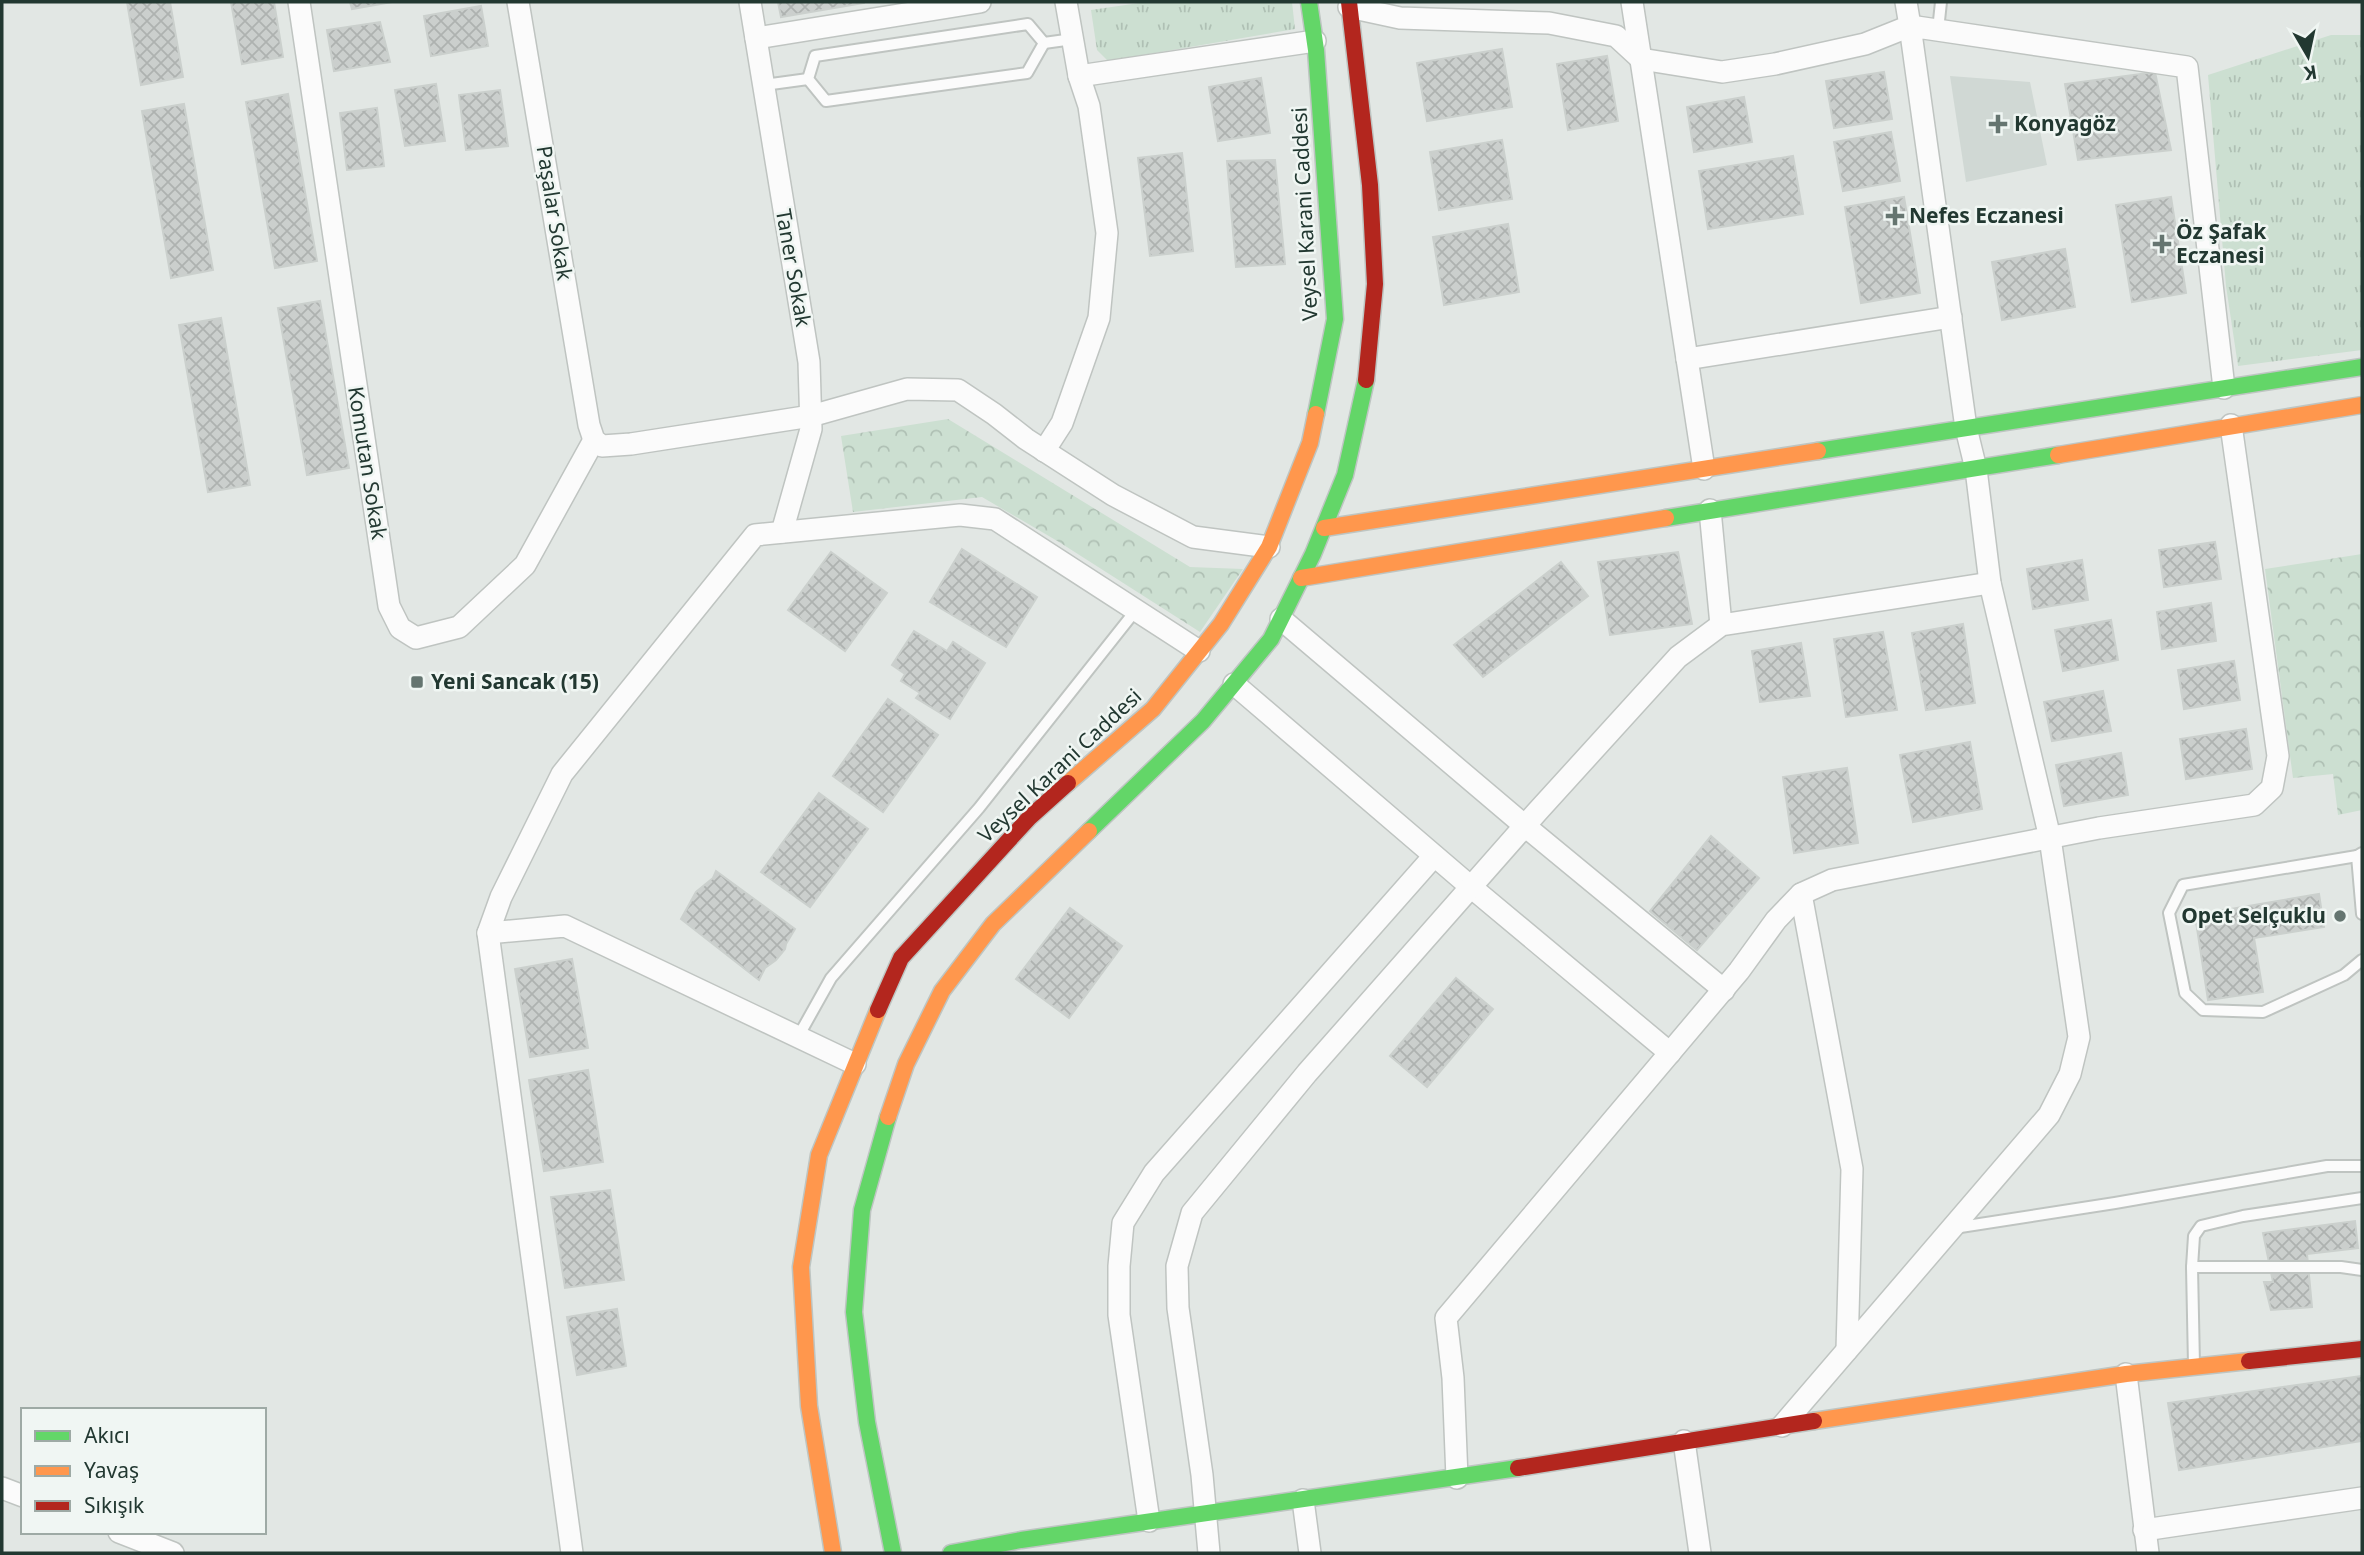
<svg xmlns="http://www.w3.org/2000/svg" width="2364" height="1555" font-family="'Noto Sans',sans-serif">
	<defs>
		<pattern id="grass-tufts" width="24" height="20" patternUnits="userSpaceOnUse" patternTransform="scale(1.75)"><rect width="24" height="20" fill="#ccdfd1"/><path d="M3 7l-1-3M5 7V3M7 7l1-3M15 17l-1-3M17 17v-4M19 17l1-3" fill="none" stroke="#afc0b4"/></pattern>
		<pattern id="forest-crowns" width="20" height="18" patternUnits="userSpaceOnUse" patternTransform="scale(1.75)"><rect width="20" height="18" fill="#ccdfd1"/><path d="M2 6a3 3 0 1 1 6 0M12 15a3 3 0 1 1 6 0" fill="none" stroke="#afc0b4"/></pattern>
		<pattern id="building-cross-hatch" width="8" height="8" patternUnits="userSpaceOnUse" patternTransform="scale(1.75)"><rect width="8" height="8" fill="#cbcfcd"/><path d="M0 0l8 8M0 8l8-8" fill="none" stroke="#aeb2b0"/></pattern>
	</defs>
	<rect width="100%" height="100%" fill="#e2e7e4"/>
	<polygon fill="#d0d8d4" points="1950,76 2030,82 2047,165 1966,182"/>
	<g fill="url(#grass-tufts)">
		<polygon points="1146,2 1292,2 1295,29 1108,61 1097,50 1091,10"/>
		<polygon points="2331,35 2362,35 2362,350 2238,366 2226,286 2208,75"/>
	</g>
	<g fill="url(#forest-crowns)">
		<polygon points="948,419 1190,567 1243,569 1200,632 1059,542 982,497 853,512 841,436"/>
		<polygon points="2362,554 2362,810 2338,815 2333,774 2293,778 2265,569"/>
	</g>
	<g fill="url(#building-cross-hatch)" stroke="#cbd0cd" stroke-width="2">
		<polygon points="127,2 170,2 183,77 141,85"/>
		<polygon points="231,2 274,2 283,57 242,64"/>
		<polygon points="350,2 392,2 352,9"/>
		<polygon points="778,2 864,2 864,3 781,17"/>
		<polygon points="481,6 488,46 431,56 424,16"/>
		<polygon points="380,22 390,62 334,71 327,30"/>
		<polygon points="1502,49 1512,107 1427,121 1417,63"/>
		<polygon points="1607,56 1618,121 1568,130 1557,64"/>
		<polygon points="1884,72 1892,119 1834,128 1826,81"/>
		<polygon points="2155,72 2171,150 2078,160 2065,84"/>
		<polygon points="1261,78 1270,133 1218,141 1209,87"/>
		<polygon points="436,84 445,141 405,146 395,90"/>
		<polygon points="500,90 508,146 466,150 459,95"/>
		<polygon points="288,94 317,261 275,268 246,102"/>
		<polygon points="1744,97 1752,142 1694,152 1687,107"/>
		<polygon points="184,104 213,270 171,278 142,111"/>
		<polygon points="377,108 384,166 347,170 340,113"/>
		<polygon points="1891,132 1900,181 1843,191 1834,142"/>
		<polygon points="1502,140 1512,199 1439,210 1430,152"/>
		<polygon points="1182,153 1193,251 1150,256 1138,158"/>
		<polygon points="1793,156 1803,214 1708,229 1699,171"/>
		<polygon points="1275,160 1285,264 1236,267 1227,161"/>
		<polygon points="1904,197 1920,293 1861,303 1845,207"/>
		<polygon points="2171,197 2186,293 2132,302 2116,205"/>
		<polygon points="1508,224 1519,292 1444,305 1433,237"/>
		<polygon points="2065,249 2075,307 2002,320 1992,262"/>
		<polygon points="320,301 349,468 307,475 278,308"/>
		<polygon points="221,318 250,485 208,492 179,325"/>
		<polygon points="2215,542 2221,579 2164,587 2159,550"/>
		<polygon points="962,549 1037,597 1006,647 930,602"/>
		<polygon points="831,552 887,593 845,651 788,610"/>
		<polygon points="1678,552 1692,624 1610,635 1598,562"/>
		<polygon points="2082,560 2088,600 2033,609 2027,569"/>
		<polygon points="1561,562 1588,596 1483,677 1454,645"/>
		<polygon points="2211,603 2216,641 2162,649 2157,612"/>
		<polygon points="2111,620 2118,660 2063,671 2055,630"/>
		<polygon points="1963,624 1975,703 1926,710 1912,633"/>
		<polygon points="914,631 947,651 953,642 985,663 950,719 916,698 920,693 901,681 905,674 892,665"/>
		<polygon points="1883,632 1897,710 1846,717 1834,639"/>
		<polygon points="1801,643 1810,696 1760,702 1752,651"/>
		<polygon points="2234,661 2240,700 2184,709 2178,670"/>
		<polygon points="2103,691 2111,731 2052,741 2044,702"/>
		<polygon points="888,699 938,735 883,812 833,776"/>
		<polygon points="2246,729 2252,769 2186,779 2180,739"/>
		<polygon points="1970,742 1982,809 1913,822 1900,755"/>
		<polygon points="2121,753 2128,795 2064,806 2056,765"/>
		<polygon points="1847,768 1858,843 1794,853 1783,777"/>
		<polygon points="819,793 868,829 810,907 761,872"/>
		<polygon points="1711,836 1759,878 1697,950 1650,911"/>
		<polygon points="716,871 795,929 786,944 785,949 776,960 765,968 759,980 681,919 696,892 713,878"/>
		<polygon points="2319,894 2324,927 2254,938 2263,992 2208,1000 2195,915"/>
		<polygon points="1070,908 1122,946 1069,1018 1016,979"/>
		<polygon points="572,959 588,1048 530,1057 515,969"/>
		<polygon points="1456,978 1493,1009 1427,1087 1390,1056"/>
		<polygon points="588,1070 603,1162 544,1171 529,1080"/>
		<polygon points="610,1190 624,1280 565,1288 551,1197"/>
		<polygon points="2355,1221 2358,1248 2307,1254 2312,1307 2271,1310 2264,1282 2273,1282 2263,1233"/>
		<polygon points="617,1309 626,1366 577,1375 567,1317"/>
		<polygon points="2362,1376 2362,1441 2179,1470 2168,1403"/>
	</g>
	<g fill="none" stroke-linecap="round" stroke-linejoin="round">
		<g stroke="#bfc4c1" stroke-width="14">
			<g id="lane">
				<polygon points="1028,24 1044,43 1027,73 826,101 808,79 815,56"/>
				<polyline points="1938,30 1941,2"/>
				<polyline points="1044,43 1073,39"/>
				<polyline points="764,85 808,79"/>
				<polyline points="2362,853 2357,856 2362,914"/>
				<polyline points="2357,856 2183,885 2169,913 2185,993 2203,1010 2263,1012 2344,975 2362,960"/>
				<polyline points="798,1037 831,978 979,808 1136,610"/>
				<polyline points="1954,1228 2115,1203 2327,1166 2362,1166"/>
				<polyline points="2192,1267 2341,1267 2362,1270"/>
				<polyline points="2194,1365 2192,1267 2194,1236 2201,1226 2243,1216 2362,1198"/>
			</g>
		</g>
		<g stroke="#bfc4c1" stroke-width="24">
			<g id="street">
				<polyline points="299,2 389,606 400,628 416,638 459,627 525,565 594,440"/>
				<polyline points="518,2 589,425 594,440 602,446 631,444 811,416 907,389 958,390 994,414 1026,439 1113,495 1193,537 1269,547"/>
				<polyline points="750,2 809,362 811,429 782,532"/>
				<polyline points="1632,2 1704,469"/>
				<polyline points="1349,7 1400,18 1549,23 1616,36 1641,59 1722,72 1775,64 1865,44 1910,26 1906,2"/>
				<polyline points="756,38 980,2"/>
				<polyline points="1079,76 1315,41"/>
				<polyline points="1687,359 1951,317"/>
				<polyline points="1044,451 1062,423 1099,318 1107,233 1089,106 1079,76 1066,2"/>
				<polyline points="1710,510 1721,625"/>
				<polyline points="1281,619 1525,826 1724,990"/>
				<polyline points="1234,684 1471,887 1670,1053"/>
				<polyline points="1801,894 1852,1169 1847,1350"/>
				<polyline points="488,933 501,897 562,774 755,535 960,515 995,519 1199,651"/>
				<polyline points="2126,1374 2148,1553"/>
				<polyline points="1782,1426 2049,1115 2070,1074 2079,1037 2050,838 1990,583 1976,469 1966,428 1910,26 2187,67 2224,388"/>
				<polyline points="1684,1441 1700,1553"/>
				<polyline points="1457,1478 1453,1378 1446,1318 1739,971 1776,920 1801,894 1832,880 2099,828 2254,805 2272,788 2278,756 2231,425"/>
				<polyline points="2,1488 23,1496"/>
				<polyline points="1303,1500 1310,1553"/>
				<polyline points="1149,1521 1119,1315 1119,1266 1123,1223 1154,1173 1434,856"/>
				<polyline points="2144,1530 2362,1498"/>
				<polyline points="119,1532 173,1553"/>
				<polyline points="572,1553 488,933 565,926 855,1064"/>
				<polyline points="1209,1553 1202,1475 1178,1308 1177,1266 1192,1213 1307,1073 1537,812 1678,657 1721,625 1990,583"/>
			</g>
		</g>
		<g stroke="#bec5c2" stroke-width="19">
			<g id="fast">
				<polyline points="1309,2 1316,50 1335,319 1316,414"/>
				<polyline points="1818,451 2362,367"/>
				<polyline points="1666,518 2058,455"/>
				<polyline points="1089,831 1203,721 1271,639 1313,554 1345,475 1366,380"/>
				<polyline points="888,1117 862,1210 854,1312 867,1422 893,1553"/>
				<polyline points="951,1553 1021,1540 1518,1468"/>
			</g>
		</g>
		<g stroke="#bec5c2" stroke-width="19">
			<g id="slow">
				<polyline points="2058,455 2362,405"/>
				<polyline points="1324,528 1818,451"/>
				<polyline points="1301,578 1666,518"/>
				<polyline points="1068,783 1153,709 1221,624 1269,547 1310,443 1316,414"/>
				<polyline points="888,1117 906,1064 942,991 993,924 1089,831"/>
				<polyline points="1814,1421 2126,1374 2249,1361"/>
				<polyline points="833,1553 809,1406 801,1267 819,1155 878,1010"/>
			</g>
		</g>
		<g stroke="#bec5c2" stroke-width="19">
			<g id="jam">
				<polyline points="1349,2 1370,185 1375,284 1366,380"/>
				<polyline points="878,1010 901,958 1029,818 1068,783"/>
				<polyline points="2249,1361 2362,1349"/>
				<polyline points="1518,1468 1814,1421"/>
			</g>
		</g>
		<use href="#lane" stroke="#fbfbfb" stroke-width="10"/>
		<use href="#street" stroke="#fbfbfb" stroke-width="21"/>
		<use href="#fast" stroke="#63d668" stroke-width="16"/>
		<use href="#slow" stroke="#ff974d" stroke-width="16"/>
		<use href="#jam" stroke="#b3261e" stroke-width="16"/>
	</g>
	<g fill="#657570" stroke="#f0f6f3" stroke-width="2.5">
		<path d="M1994.5 113.5h7v7h7v7h-7v7h-7v-7h-7v-7h7z"/>
		<path d="M1891.5 205.5h7v7h7v7h-7v7h-7v-7h-7v-7h7z"/>
		<path d="M2158.5 233.5h7v7h7v7h-7v7h-7v-7h-7v-7h7z"/>
		<rect x="410" y="675" width="14" height="14" rx="3.5"/>
		<circle cx="2340" cy="916" r="7"/>
	</g>
	<g text-anchor="middle" stroke-width="5" stroke-linejoin="round" paint-order="stroke">
		<g font-size="21" font-weight="bold" fill="#223831" stroke="#f0f6f3" text-anchor="start">
			<text x="2014" y="131">Konyagöz</text>
			<text x="1909" y="223">Nefes Eczanesi</text>
			<text x="2176" y="239">Öz Şafak<tspan x="2176" dy="24">Eczanesi</tspan></text>
			<text x="431" y="689">Yeni Sancak (15)</text>
			<text x="2326" y="923" text-anchor="end">Opet Selçuklu</text>
		</g>
		<g font-size="21" fill="#223831" stroke="#f0f6f3">
			<text transform="translate(554 213) rotate(81)" y="7">Paşalar Sokak</text>
			<text transform="translate(1305 214) rotate(-93)" y="7">Veysel Karani Caddesi</text>
			<text transform="translate(793 268) rotate(80)" y="7">Taner Sokak</text>
			<text transform="translate(367 463) rotate(81)" y="7">Komutan Sokak</text>
			<text transform="translate(1060 766) rotate(-43)" y="7">Veysel Karani Caddesi</text>
		</g>
	</g>
	<rect width="2364" height="1555" fill="none" stroke="#223831" stroke-width="7"/>
	<rect x="21" y="1408" width="245" height="126" fill="#f0f6f3" stroke="#9eaaa5" stroke-width="2"/>
	<rect x="35" y="1431" width="35" height="10" fill="#63d668" stroke="#9eaaa5" stroke-width="2"/>
	<text x="84" y="1443" font-size="21" fill="#223831">Akıcı</text>
	<rect x="35" y="1466" width="35" height="10" fill="#ff974d" stroke="#9eaaa5" stroke-width="2"/>
	<text x="84" y="1478" font-size="21" fill="#223831">Yavaş</text>
	<rect x="35" y="1501" width="35" height="10" fill="#b3261e" stroke="#9eaaa5" stroke-width="2"/>
	<text x="84" y="1513" font-size="21" fill="#223831">Sıkışık</text>
	<g transform="translate(2308 56) rotate(171)" stroke="#f0f6f3" stroke-width="5" paint-order="stroke">
	<path d="M0-5L12 26L0 18L-12 26Z" fill="#223831"/>
	<text y="-10" font-size="19" font-weight="bold" text-anchor="middle" fill="#223831">K</text>
	</g>
</svg>
